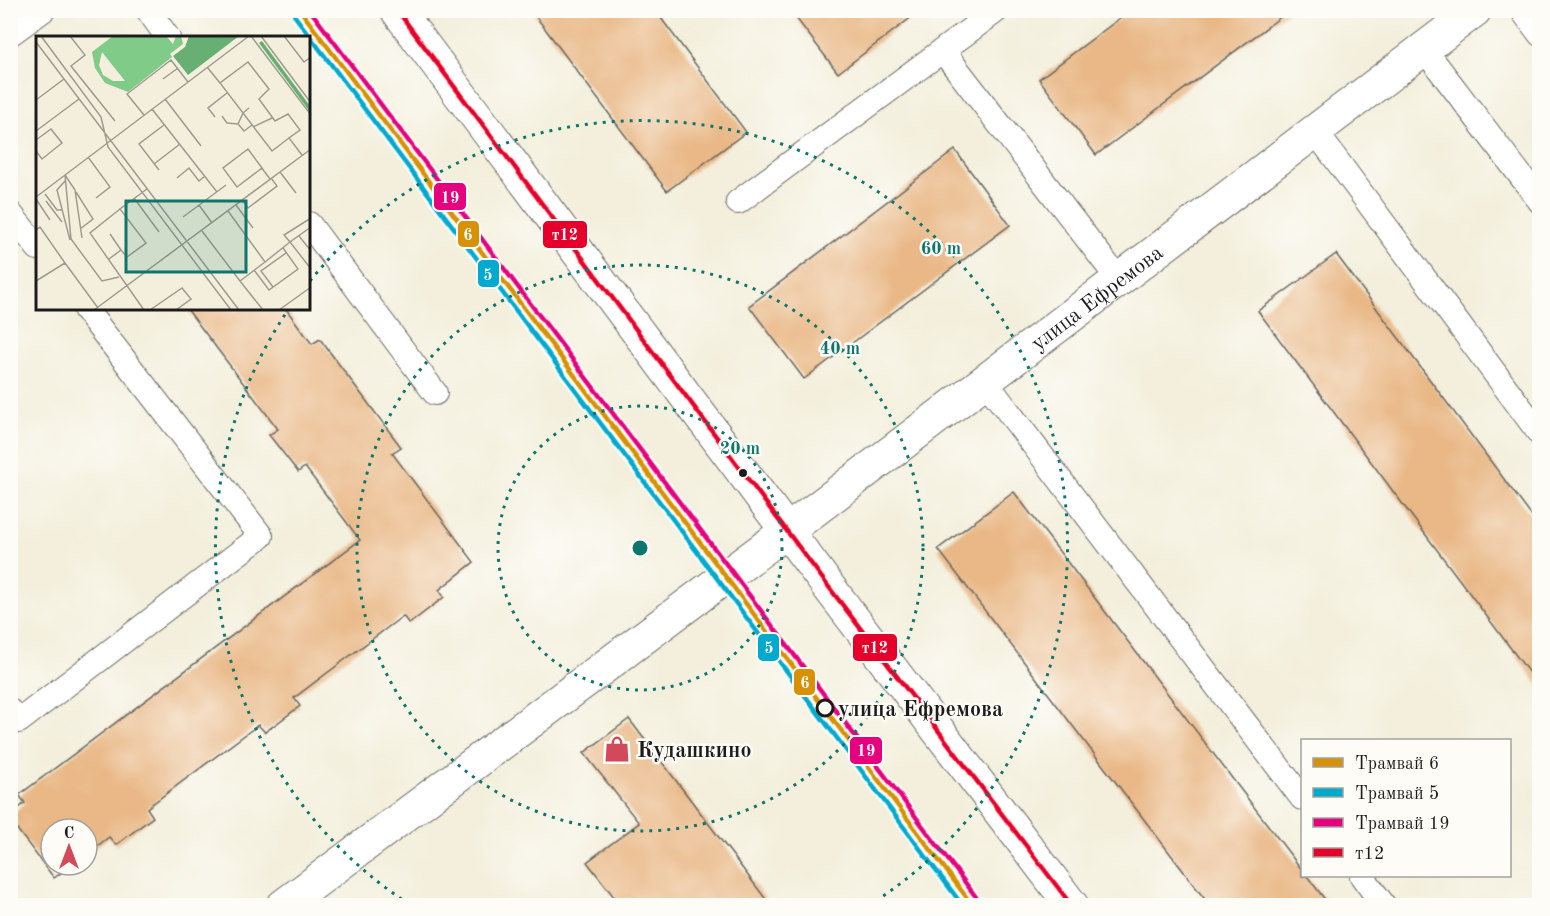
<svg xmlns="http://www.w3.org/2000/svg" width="1550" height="916" font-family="'Old Standard TT',serif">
	<rect width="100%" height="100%" fill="#fdfcf7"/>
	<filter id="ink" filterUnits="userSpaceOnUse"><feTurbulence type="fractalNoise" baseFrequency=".0167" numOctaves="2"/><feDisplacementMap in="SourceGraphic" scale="12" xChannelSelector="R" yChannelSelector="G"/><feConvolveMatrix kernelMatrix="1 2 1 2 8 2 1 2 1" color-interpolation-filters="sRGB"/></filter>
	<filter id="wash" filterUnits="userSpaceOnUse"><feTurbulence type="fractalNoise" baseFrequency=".008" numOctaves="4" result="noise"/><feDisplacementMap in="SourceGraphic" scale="24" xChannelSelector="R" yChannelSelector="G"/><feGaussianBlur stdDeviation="1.35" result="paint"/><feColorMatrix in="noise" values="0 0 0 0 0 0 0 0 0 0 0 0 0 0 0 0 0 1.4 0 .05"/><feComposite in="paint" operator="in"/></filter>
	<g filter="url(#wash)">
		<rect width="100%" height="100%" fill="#f3efdc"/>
		<g id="blocks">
			<g fill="#e9b886">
				<polygon points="531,10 655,10 746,132 667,191"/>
				<polygon points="790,10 921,10 838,73"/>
				<polygon points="1131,10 1290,10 1096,155 1039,79"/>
				<polygon points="955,150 1010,225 804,379 749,306"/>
				<polygon points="1336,254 1539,526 1539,686 1258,311"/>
				<polygon points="187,309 286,309 312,344 320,339 401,447 392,453 474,562 439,590 444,597 409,624 403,616 294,698 300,706 265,732 258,725 147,808 153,817 116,845 109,837 87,854 87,829 51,829 51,865 72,865 54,878 10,820 10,815 25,803 19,795 360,540 305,467 298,472 269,435 278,429"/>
				<polygon points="1014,492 1302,870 1302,876 1307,876 1330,906 1210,906 938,549"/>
				<polygon points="629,719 671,774 771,906 621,906 587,862 639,823 584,753"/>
			</g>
		</g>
	</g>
	<g filter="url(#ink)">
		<use href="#blocks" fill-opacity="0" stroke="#67665f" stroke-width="1.5"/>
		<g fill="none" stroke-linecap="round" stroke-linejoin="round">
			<g stroke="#67665f" stroke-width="26">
				<g id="service">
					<polyline points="148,10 168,38"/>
					<polyline points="1522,10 1540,34"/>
					<polyline points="10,34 43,10"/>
					<polyline points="1424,49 1540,201"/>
					<polyline points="943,51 1119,280"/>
					<polyline points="1315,131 1540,434"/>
					<polyline points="738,202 997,10"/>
					<polyline points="10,213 38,248"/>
					<polyline points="309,224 435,393"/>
					<polyline points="985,381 1302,798"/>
					<polyline points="10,711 19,721 261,536 85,309"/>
					<polyline points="1362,876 1384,906"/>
				</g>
			</g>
			<g stroke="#67665f" stroke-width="35">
				<g id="tertiary">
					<polyline points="397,10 825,582 1072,906"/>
					<path id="s1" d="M 283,906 L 787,531 L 1475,10"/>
				</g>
			</g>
			<use href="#service" stroke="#fff" stroke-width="24"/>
			<use href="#tertiary" stroke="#fff" stroke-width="33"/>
			<g stroke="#fdfcf7" stroke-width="9">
				<polyline id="bus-1" points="397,10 825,582 1072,906"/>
			</g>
			<use href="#bus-1" stroke="#e4002b" stroke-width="4.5"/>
			<g stroke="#fdfcf7" stroke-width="9">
				<polyline id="tram-1" points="300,10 973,906"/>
			</g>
			<g stroke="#fdfcf7" stroke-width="9">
				<polyline id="tram-2" points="294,15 963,906"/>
			</g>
			<g stroke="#fdfcf7" stroke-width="9">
				<polyline id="tram-3" points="310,10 979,901"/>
			</g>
			<use href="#tram-1" stroke="#d69104" stroke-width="4.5"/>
			<use href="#tram-2" stroke="#00a9ce" stroke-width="4.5"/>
			<use href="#tram-3" stroke="#e5007d" stroke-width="4.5"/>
		</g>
	</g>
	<g fill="none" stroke="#0f766e" stroke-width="3" stroke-dasharray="3 6">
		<circle cx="640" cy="548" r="142"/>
		<circle cx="640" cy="548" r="283"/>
		<path d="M409 904A425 425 0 0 1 288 310M310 281A425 425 0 1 1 871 904"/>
	</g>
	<defs>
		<g id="shop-bare" transform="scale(2.07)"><path d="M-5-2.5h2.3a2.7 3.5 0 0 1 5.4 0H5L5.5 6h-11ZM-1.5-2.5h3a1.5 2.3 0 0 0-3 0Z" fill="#d1495b" stroke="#fdfcf7" stroke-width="2.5" paint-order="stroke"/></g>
	</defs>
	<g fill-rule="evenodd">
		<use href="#shop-bare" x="617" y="749"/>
	</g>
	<circle fill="#1c1c1c" stroke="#fdfcf7" stroke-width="2" cx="743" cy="473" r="5"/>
	<circle fill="#fdfcf7" stroke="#1c1c1c" stroke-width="3" cx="825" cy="708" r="8"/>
	<g text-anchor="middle" stroke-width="5" stroke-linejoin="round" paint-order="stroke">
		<g font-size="22" fill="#1c1c1c" stroke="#fdfcf7">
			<text dy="8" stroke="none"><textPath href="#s1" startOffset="1016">улица Ефремова</textPath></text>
		</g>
		<g font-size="22" font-weight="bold" fill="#1c1c1c" stroke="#fdfcf7" text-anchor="start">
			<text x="838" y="716">улица Ефремова</text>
		</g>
		<g font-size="22" font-weight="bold" fill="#1c1c1c" stroke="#fdfcf7" text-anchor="start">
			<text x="637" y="757">Кудашкино</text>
		</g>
	</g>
	<g transform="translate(36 36)">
		<rect width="274" height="274" fill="#f3efdc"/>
		<path d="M 77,0 L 130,0 L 137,8 L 140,0 L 145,0 L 147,8 L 134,18 L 136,21 L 92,56 L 69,47 L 59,32 L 56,16 ZM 66,16 L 89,45 L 77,45 L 67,39 L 63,29 Z" fill="#80cb88" fill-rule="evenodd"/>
		<path d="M 153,0 L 203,0 L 152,39 L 137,20 L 149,11 ZM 226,5 L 274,70 L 274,76 L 223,7 Z" fill="#68af74"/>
		<path fill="none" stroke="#9d9b8f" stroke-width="1.5" d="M 5,0 L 65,81 L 72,111 L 195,274M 34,0 L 49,19 L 35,30 L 79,85M 215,0 L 275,79M 225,0 L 275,67M 248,0 L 268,26 L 275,21M 0,6 L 203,274M 171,31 L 184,47M 127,43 L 142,32M 129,63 L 165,110M 0,64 L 28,43M 213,72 L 207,77 L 184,47 L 212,26 L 233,53 L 223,63 L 239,85 L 252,78 L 264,94 L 253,102 L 266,119M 116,73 L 181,156M 207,77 L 236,115 L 253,102M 108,79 L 91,58 L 135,24 L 152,46M 186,80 L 191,87 L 202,88 L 207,77M 179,81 L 172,72 L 191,57M 202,88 L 208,95 L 216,89M 217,91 L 236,82M 0,95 L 43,63M 0,104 L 15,93 L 26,107 L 6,123 L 0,115M 52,121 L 74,151 L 60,162M 118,128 L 144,108M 226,132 L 201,151 L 187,132 L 212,113 L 226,132 L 228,135 L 234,143M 123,134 L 103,108 L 128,89M 244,136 L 260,157M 29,139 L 35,203 L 66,245 L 83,241M 29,139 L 39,154 L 46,202M 141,142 L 153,132 L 163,145 L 169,140M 29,145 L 21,154 L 34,204M 40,156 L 57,183 L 44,193M 9,158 L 21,174 L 26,174M 0,161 L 213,0M 98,162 L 123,196M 0,163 L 14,184M 206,164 L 212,172 L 241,150 L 235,142M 10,165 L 26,186M 163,169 L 176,187M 200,169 L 217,192M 84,173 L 54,197 L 108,274M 192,175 L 229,226 L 254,206 L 248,199 L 275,182M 147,181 L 190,149M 275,191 L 254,206 L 275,233M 0,194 L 4,191 L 29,227 L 0,245M 166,195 L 204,245 L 229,226M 74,198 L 85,214M 263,200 L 275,215M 73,223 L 85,214 L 91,221 L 110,207 L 84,173 L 111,153M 29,227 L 62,272M 218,234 L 233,254 L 262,233 L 247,212M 204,245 L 227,274M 237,251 L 225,235 L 250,217M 58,274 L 275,113M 114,274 L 146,252 L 155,263 L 140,274M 243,274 L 275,251"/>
		<path fill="#0f766e" fill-opacity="0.15" stroke="#0f766e" stroke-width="3" d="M 90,165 L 210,165 L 210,236 L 90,236 Z"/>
		<rect width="274" height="274" fill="none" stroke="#1c1c1c" stroke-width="3"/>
	</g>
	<circle cx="640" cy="548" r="9" fill="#0f766e" stroke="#fdfcf7" stroke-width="3"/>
	<g font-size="18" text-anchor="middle" font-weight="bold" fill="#0f766e" stroke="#fdfcf7" stroke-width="5" stroke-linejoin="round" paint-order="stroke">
		<text x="941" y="254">60 m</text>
		<text x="840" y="354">40 m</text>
		<text x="740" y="454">20 m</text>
	</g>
	<g stroke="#fdfcf7" stroke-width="2">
		<rect x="433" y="182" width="34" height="29" rx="6" fill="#e5007d"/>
		<rect x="457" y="220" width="23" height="28" rx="6" fill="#d69104"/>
		<rect x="542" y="220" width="46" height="29" rx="6" fill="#e4002b"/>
		<rect x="477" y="259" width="23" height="29" rx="6" fill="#00a9ce"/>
		<rect x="852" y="633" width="46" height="29" rx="6" fill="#e4002b"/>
		<rect x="757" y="633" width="23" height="29" rx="6" fill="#00a9ce"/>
		<rect x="793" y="668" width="23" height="28" rx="6" fill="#d69104"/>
		<rect x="849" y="736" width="34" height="29" rx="6" fill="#e5007d"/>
	</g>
	<g font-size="16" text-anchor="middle" font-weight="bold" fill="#fff">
		<text x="450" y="203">19</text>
		<text x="468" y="240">6</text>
		<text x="565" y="240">т12</text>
		<text x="488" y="280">5</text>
		<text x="875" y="653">т12</text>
		<text x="769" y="653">5</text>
		<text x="805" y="688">6</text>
		<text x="866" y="756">19</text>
	</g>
	<rect width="1550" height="916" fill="none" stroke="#fdfcf7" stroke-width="36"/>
	<rect x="1301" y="739" width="210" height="138" fill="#fdfcf7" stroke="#a3a29f" stroke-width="1.5"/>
	<rect x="1313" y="758" width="30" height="9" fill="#d69104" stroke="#a3a29f" stroke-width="1.5"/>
	<text x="1355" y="769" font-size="18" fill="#1c1c1c">Трамвай 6</text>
	<rect x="1313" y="788" width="30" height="9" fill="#00a9ce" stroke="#a3a29f" stroke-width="1.5"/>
	<text x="1355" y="799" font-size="18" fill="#1c1c1c">Трамвай 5</text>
	<rect x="1313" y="818" width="30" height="9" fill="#e5007d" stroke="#a3a29f" stroke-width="1.5"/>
	<text x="1355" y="829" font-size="18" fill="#1c1c1c">Трамвай 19</text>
	<rect x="1313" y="848" width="30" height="9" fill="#e4002b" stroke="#a3a29f" stroke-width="1.5"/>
	<text x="1355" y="859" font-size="18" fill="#1c1c1c">т12</text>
	<g transform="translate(69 847)"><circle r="28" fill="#fdfcf7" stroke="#a3a29f" stroke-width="1.5"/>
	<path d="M0-4.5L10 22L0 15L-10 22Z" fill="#d1495b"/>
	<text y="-9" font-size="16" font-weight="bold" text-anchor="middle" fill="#1c1c1c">С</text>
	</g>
</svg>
